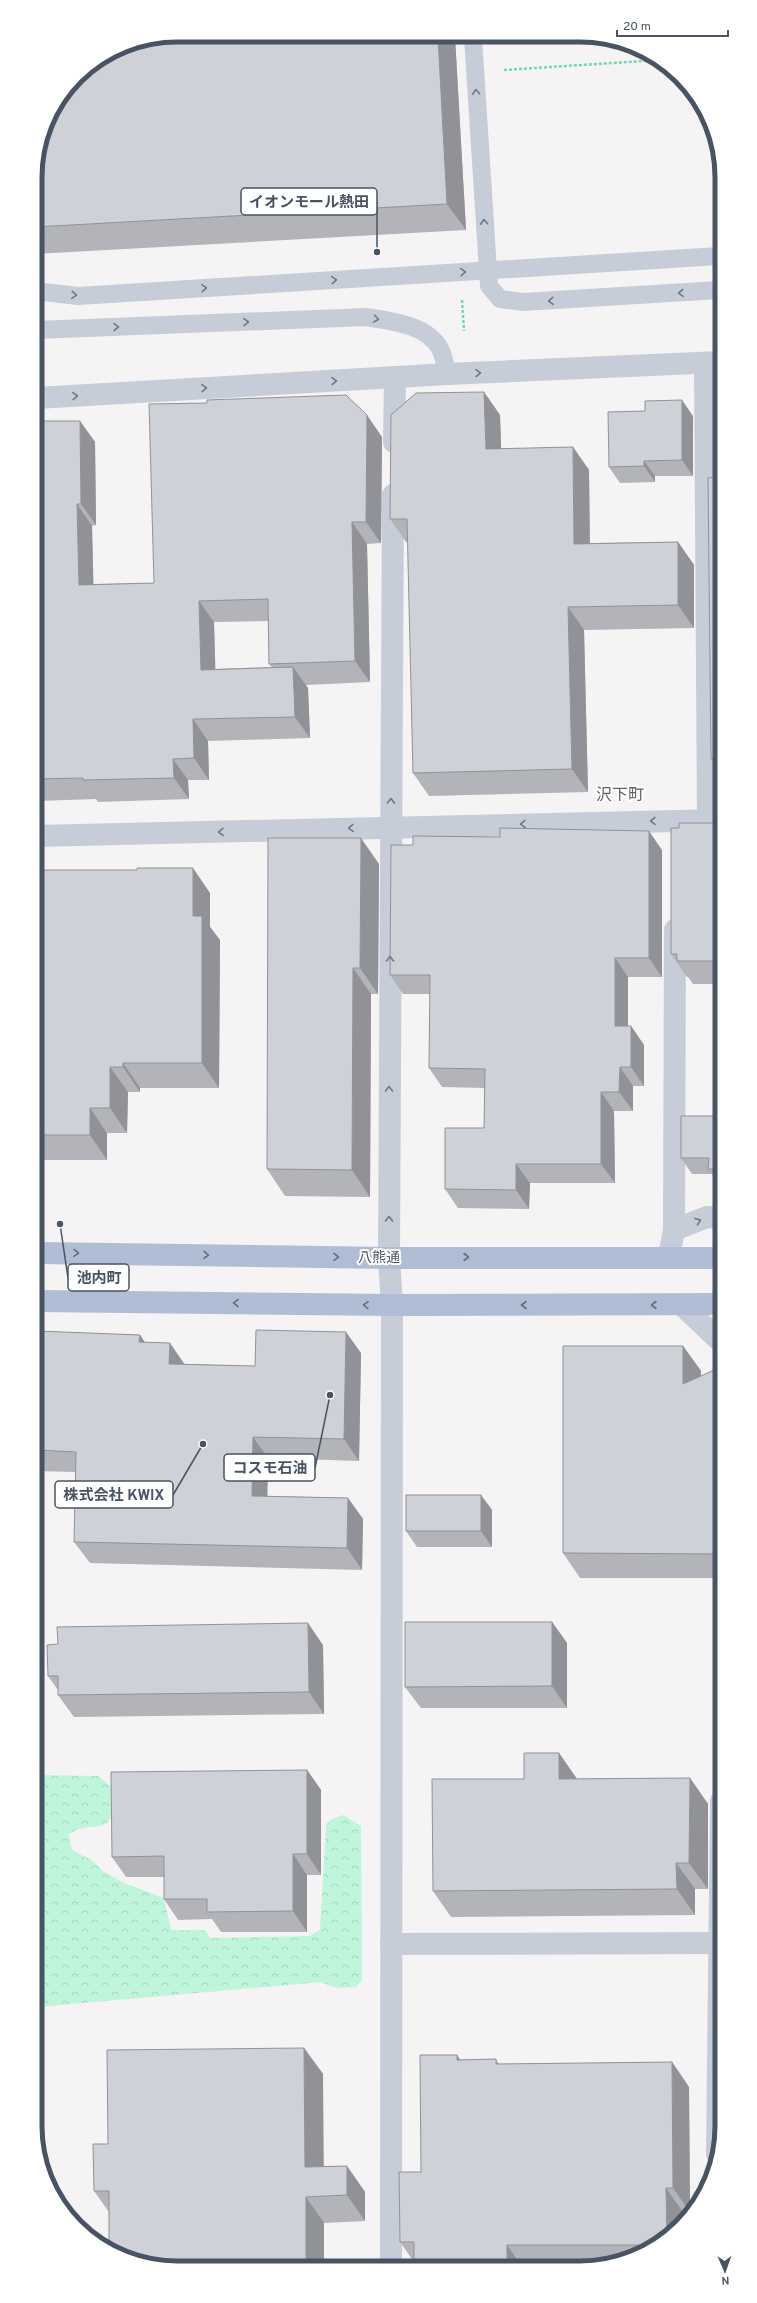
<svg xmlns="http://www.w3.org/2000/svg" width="757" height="2303" font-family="Overpass,'Noto Sans JP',sans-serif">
	<defs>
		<pattern id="forest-crowns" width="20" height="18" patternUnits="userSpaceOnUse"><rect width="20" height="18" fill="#bff5db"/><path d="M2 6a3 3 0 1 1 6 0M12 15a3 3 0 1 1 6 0" fill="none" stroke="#a6d4bf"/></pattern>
	</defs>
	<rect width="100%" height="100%" fill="#f5f3f3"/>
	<path fill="url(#forest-crowns)" d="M 37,1775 L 98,1776 L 110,1786 L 117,1798 C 109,1841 94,1818 69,1834 L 72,1850 L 93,1861 L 104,1872 L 124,1883 L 164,1898 L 171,1930 L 205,1930 L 210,1938 L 310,1936 L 320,1930 L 326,1825 L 330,1820 L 343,1815 L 361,1826 L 362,1980 L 356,1987 L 336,1988 L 321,1982 L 38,2007 Z"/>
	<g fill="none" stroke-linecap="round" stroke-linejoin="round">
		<g stroke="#73d7b3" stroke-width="2.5" stroke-dasharray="3 2" stroke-linecap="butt">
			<polyline points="504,70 659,60"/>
			<polyline points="462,300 464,331"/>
		</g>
		<g stroke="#c6cdd8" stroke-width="18">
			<polyline points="473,37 489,286 500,299 523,302 719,290"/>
			<path d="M 36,330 L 366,317 C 390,321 425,324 439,347 C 444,355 445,366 448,374"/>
		</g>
		<g stroke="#c6cdd8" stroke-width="22">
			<polyline points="705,363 708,820"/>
			<polyline points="36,398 448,374 720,362"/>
			<polyline points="394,442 395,378"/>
			<polyline points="36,836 720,820"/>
			<polyline points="674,1230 675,930"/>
			<polyline points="669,1256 674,1230 707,1217 721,1218"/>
			<polyline points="682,1305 721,1342"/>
			<polyline points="391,1944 721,1943"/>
			<polyline points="717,2154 721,1801"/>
			<polyline points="391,2265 392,1305 389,1258 393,495"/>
		</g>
		<g stroke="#b0bdd4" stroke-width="22">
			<polyline points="37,1253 389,1258 721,1258"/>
			<polyline points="37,1301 392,1305 721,1304"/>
		</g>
		<polyline stroke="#c6cdd8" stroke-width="18" points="35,291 78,296 719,256"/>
	</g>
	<g fill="#b2b4ba" fill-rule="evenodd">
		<polygon points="177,35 455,37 466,230 35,254 35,167"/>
		<polygon points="484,392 500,415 501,449 573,447 589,470 590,543 678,542 694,565 694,628 584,630 588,792 429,796 413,773 408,542 406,542 390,519"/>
		<polygon points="693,416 693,476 655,476 655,482 620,483 609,467"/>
		<path d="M 36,421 L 80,421 L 95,442 L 96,525 L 92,526 L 93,584 L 154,583 L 382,437 L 381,543 L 367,544 L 370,682 L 306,685 L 308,688 L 310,738 L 208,741 L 209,780 L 188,780 L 189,799 L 98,802 L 96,799 L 36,801 ZM 268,621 L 269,664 L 272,667 L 215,669 L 214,622 Z"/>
		<polygon points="720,477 720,772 711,759"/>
		<polygon points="720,823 720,984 693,984 688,977 687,977 671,954 679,828"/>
		<polygon points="662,850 662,977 628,977 628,1026 631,1026 644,1045 644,1086 633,1086 633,1111 614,1111 615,1183 530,1183 529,1209 458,1208 445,1189 484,1128 485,1088 442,1087 429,1068 430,994 403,994 390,975"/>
		<polygon points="379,864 378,994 371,994 370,1197 285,1196 267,1169"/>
		<polygon points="36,870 210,893 210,927 220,940 219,1088 140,1088 140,1092 128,1092 127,1133 107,1133 107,1160 36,1160"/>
		<polygon points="720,1116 721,1185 719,1185 712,1174 692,1174 681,1158"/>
		<polygon points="37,1331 140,1335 144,1342 185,1364 255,1366 361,1353 359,1461 268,1458 267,1496 348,1498 363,1519 362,1570 90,1563 74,1542 76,1472 37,1471"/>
		<polygon points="683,1346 701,1371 701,1376 721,1367 721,1578 580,1578 563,1553"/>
		<polygon points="481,1495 492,1510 492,1547 417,1547 406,1531"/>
		<polygon points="552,1622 567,1643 567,1708 421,1708 405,1687"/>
		<polygon points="323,1645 324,1714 74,1717 58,1695 58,1690 48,1676"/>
		<polygon points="559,1753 577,1779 690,1778 708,1804 708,1889 695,1889 695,1915 451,1917 433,1891 524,1779"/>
		<polygon points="307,1770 321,1790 321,1875 307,1875 307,1932 221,1932 212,1919 178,1920 164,1899 164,1877 126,1877 112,1857"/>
		<polygon points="721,1779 721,1873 715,1864"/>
		<polygon points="304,2048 323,2074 323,2166 347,2166 365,2192 365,2221 324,2223 109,2212 94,2191 108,2144"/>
		<polygon points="496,2059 499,2064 672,2062 689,2087 690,2212 683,2212 651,2249 608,2265 414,2265 414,2262 400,2242 421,2172 460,2060"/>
	</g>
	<g fill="#919297">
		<polygon points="438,37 455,37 466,230 447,204"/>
		<polygon points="484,392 500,415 502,472 486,449"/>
		<polygon points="682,400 693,416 693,476 682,460"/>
		<polygon points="367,415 382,437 381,543 366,522"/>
		<polygon points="80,421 95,442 96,525 81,504"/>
		<polygon points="573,447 589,470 590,567 574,544"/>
		<polygon points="644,461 655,476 655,482 644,466"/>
		<polygon points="77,504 92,526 94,606 79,585"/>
		<polygon points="352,522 367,544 370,682 355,661"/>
		<polygon points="678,542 694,565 694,628 678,605"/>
		<polygon points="199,601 214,622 216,691 201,670"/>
		<polygon points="568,607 584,630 588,792 572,769"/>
		<polygon points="293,667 308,688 310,738 295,717"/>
		<polygon points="193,719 208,741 209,780 194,758"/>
		<polygon points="173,759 188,780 189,799 174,778"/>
		<polygon points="649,831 662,850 662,977 649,958"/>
		<polygon points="361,838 379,864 378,994 360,968"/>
		<polygon points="193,868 210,893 210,927 220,940 219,1088 202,1063 193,916"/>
		<polygon points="615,958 628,977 628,1045 615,1026"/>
		<polygon points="353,968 371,994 370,1197 352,1170"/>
		<polygon points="631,1026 644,1045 644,1086 631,1067"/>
		<polygon points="123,1063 140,1088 140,1092 123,1067"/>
		<polygon points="110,1067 128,1092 127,1133 110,1108"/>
		<polygon points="620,1067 633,1086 633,1111 619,1092"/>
		<polygon points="601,1092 614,1111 615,1183 601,1164"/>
		<polygon points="90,1108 107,1133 107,1160 90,1135"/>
		<polygon points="516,1164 530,1183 529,1209 516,1190"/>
		<polygon points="346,1332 361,1353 359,1461 344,1439"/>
		<polygon points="140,1335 155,1357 139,1342"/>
		<polygon points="170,1343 185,1365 169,1364"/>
		<polygon points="683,1346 701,1371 701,1409 683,1384"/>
		<polygon points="253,1437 268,1458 267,1517 252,1496"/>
		<polygon points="481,1495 492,1510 492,1547 481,1531"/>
		<polygon points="348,1498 363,1519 362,1570 347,1548"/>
		<polygon points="552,1622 567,1643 567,1708 552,1686"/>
		<polygon points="308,1623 323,1645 324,1714 309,1692"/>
		<polygon points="559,1753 577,1779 559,1779"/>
		<polygon points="307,1770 321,1790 321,1875 307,1854"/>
		<polygon points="690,1778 708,1804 708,1889 689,1863"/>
		<polygon points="293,1854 307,1875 307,1932 293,1911"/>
		<polygon points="676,1863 695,1889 695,1915 677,1889"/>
		<polygon points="304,2048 323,2074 324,2193 305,2167"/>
		<polygon points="457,2055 474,2080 457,2060"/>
		<polygon points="672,2062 689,2087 690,2212 673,2188"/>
		<polygon points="347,2166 365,2192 365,2221 347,2195"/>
		<polygon points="666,2188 683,2212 684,2223 667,2236"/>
		<polygon points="306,2197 324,2223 324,2265 306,2265"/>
		<polygon points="507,2245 521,2265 507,2265"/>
	</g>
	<g fill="#cfd1d8" stroke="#919297">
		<polygon points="177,35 438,37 447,204 35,227 35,167 50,114 83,70 123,46"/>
		<polygon points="484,392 486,449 573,447 574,544 678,542 678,605 568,607 572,769 413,773 407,519 390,519 391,415 416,393"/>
		<polygon points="346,395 367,415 366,522 352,522 355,661 269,664 268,599 199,601 201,670 293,667 295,717 193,719 194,758 173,759 174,778 83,780 83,778 36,779 36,421 80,421 81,504 77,504 79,585 154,583 149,404 207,403 207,400"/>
		<polygon points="682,400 682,460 644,461 644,466 609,467 608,412 645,411 645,401"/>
		<polygon points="720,477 720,758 711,759 708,478"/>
		<polygon points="679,823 720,823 720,961 677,961 677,954 671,954 671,828 679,828"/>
		<polygon points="500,828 649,831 649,958 615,958 615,1026 631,1026 631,1067 620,1067 619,1092 601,1092 601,1164 516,1164 516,1190 445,1189 445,1128 484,1128 485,1069 429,1068 430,975 390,975 391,845 413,845 413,836 500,837"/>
		<polygon points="268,838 361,838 360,968 353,968 352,1170 267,1169"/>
		<polygon points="137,868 193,868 193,916 202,916 202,1063 123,1063 123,1067 110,1067 110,1108 90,1108 90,1135 36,1135 36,870 137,870"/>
		<polygon points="681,1116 720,1116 721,1169 708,1169 709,1158 681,1158"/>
		<polygon points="256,1330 346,1332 344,1439 253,1437 252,1496 348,1498 347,1548 74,1542 76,1452 37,1450 37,1331 140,1335 139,1342 170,1343 169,1364 255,1366"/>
		<polygon points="563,1346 683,1346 683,1384 721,1367 721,1554 563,1553"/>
		<rect x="406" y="1495" width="75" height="36"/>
		<polygon points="405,1622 552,1622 552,1686 405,1687"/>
		<polygon points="308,1623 309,1692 58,1695 58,1676 48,1676 47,1645 58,1644 57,1627"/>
		<polygon points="524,1753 559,1753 559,1779 690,1778 689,1863 676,1863 677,1889 433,1891 432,1779 524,1779"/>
		<polygon points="307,1770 307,1854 293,1854 293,1911 207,1912 207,1899 164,1899 164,1856 112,1857 111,1772"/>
		<polygon points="716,1779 721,1779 721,1864 715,1864"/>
		<polygon points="304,2048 305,2167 347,2166 347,2195 306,2197 306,2265 149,2265 109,2250 109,2191 94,2191 93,2144 108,2144 107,2050"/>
		<polygon points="420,2055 457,2055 457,2060 496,2059 496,2064 672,2062 673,2188 666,2188 667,2236 651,2249 639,2254 639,2245 507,2245 507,2265 414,2265 414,2242 400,2242 399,2172 421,2172"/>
	</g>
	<defs><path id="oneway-chevron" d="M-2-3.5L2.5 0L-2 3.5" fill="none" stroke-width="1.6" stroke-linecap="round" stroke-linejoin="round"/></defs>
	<g stroke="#6e7886">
		<use href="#oneway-chevron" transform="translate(476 92) rotate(-94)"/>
		<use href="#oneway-chevron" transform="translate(484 222) rotate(-94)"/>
		<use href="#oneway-chevron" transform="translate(463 272) rotate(-4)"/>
		<use href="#oneway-chevron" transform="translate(334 280) rotate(-4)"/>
		<use href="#oneway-chevron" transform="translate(204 288) rotate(-4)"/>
		<use href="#oneway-chevron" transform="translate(681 293) rotate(177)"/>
		<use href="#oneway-chevron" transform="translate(74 295) rotate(4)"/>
		<use href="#oneway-chevron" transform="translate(551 301) rotate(177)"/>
		<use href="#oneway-chevron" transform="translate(376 319) rotate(10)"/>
		<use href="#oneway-chevron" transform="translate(246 322) rotate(-2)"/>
		<use href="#oneway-chevron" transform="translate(116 327) rotate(-2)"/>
		<use href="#oneway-chevron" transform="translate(478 373) rotate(-3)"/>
		<use href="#oneway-chevron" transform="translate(334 381) rotate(-3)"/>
		<use href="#oneway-chevron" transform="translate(204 388) rotate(-3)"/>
		<use href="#oneway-chevron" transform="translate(75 396) rotate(-3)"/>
		<use href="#oneway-chevron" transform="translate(391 801) rotate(-89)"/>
		<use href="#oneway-chevron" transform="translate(653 821) rotate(179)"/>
		<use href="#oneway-chevron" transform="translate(523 824) rotate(179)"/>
		<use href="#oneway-chevron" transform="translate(351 828) rotate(178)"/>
		<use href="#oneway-chevron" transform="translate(221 832) rotate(178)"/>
		<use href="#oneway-chevron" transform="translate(390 959) rotate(-90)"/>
		<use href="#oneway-chevron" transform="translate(389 1089) rotate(-90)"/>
		<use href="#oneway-chevron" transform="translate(389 1219) rotate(-90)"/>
		<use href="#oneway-chevron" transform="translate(698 1221) rotate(-22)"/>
	</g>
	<g stroke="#626e7f">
		<use href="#oneway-chevron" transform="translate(76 1253) rotate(1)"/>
		<use href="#oneway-chevron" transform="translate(206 1255) rotate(1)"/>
		<use href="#oneway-chevron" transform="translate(336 1257) rotate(1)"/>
		<use href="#oneway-chevron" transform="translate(466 1257)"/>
		<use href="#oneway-chevron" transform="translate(236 1303) rotate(-179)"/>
		<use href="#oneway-chevron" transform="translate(366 1305) rotate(-179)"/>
		<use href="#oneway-chevron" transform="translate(524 1305) rotate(180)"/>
		<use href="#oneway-chevron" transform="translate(654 1305) rotate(180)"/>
	</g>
	<g text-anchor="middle" stroke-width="4" stroke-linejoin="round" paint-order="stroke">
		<g font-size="14" fill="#485363" stroke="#fff">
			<text x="379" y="1262">八熊通</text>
		</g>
		<g font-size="16" fill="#5e6269" stroke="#fff">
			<text x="620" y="800">沢下町</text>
		</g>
	</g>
	<path d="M0 0H757V2303H0ZM177 42H580A135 135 0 0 1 715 177V2126A135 135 0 0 1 580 2261H177A135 135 0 0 1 42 2126V177A135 135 0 0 1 177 42Z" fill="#fff" fill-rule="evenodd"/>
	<path fill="none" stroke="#485363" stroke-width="5" d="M177 42H580A135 135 0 0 1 715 177V2126A135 135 0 0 1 580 2261H177A135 135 0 0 1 42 2126V177A135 135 0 0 1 177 42Z"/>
	<path fill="none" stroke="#485363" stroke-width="1.5" d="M377 252L377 202M60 1224L68 1278M330 1395L315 1468M203 1444L173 1495"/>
	<g fill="#485363" stroke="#fff" stroke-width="1.5">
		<circle cx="377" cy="252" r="4"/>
		<circle cx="60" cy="1224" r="4"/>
		<circle cx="330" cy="1395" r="4"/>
		<circle cx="203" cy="1444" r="4"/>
	</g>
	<g fill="#fff" stroke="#485363" stroke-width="1.5">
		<rect x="241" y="188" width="136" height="27" rx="4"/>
		<rect x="68" y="1264" width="61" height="27" rx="4"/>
		<rect x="224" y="1454" width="91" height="27" rx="4"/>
		<rect x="55" y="1481" width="118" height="27" rx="4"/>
	</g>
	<g font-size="15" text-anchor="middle" font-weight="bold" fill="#485363">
		<text x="309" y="207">イオンモール熱田</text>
		<text x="99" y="1283">池内町</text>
		<text x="270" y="1473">コスモ石油</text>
		<text x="114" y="1500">株式会社 KWIX</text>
	</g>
	<g transform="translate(725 2271) rotate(178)" stroke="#ffffff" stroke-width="3" paint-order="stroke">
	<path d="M0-3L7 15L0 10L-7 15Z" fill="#485363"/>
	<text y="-6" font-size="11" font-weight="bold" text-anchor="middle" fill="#485363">N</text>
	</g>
	<path d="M617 30v6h111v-6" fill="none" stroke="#485363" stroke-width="2"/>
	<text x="623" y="30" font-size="12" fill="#485363" stroke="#ffffff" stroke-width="3" paint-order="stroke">20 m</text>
</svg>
